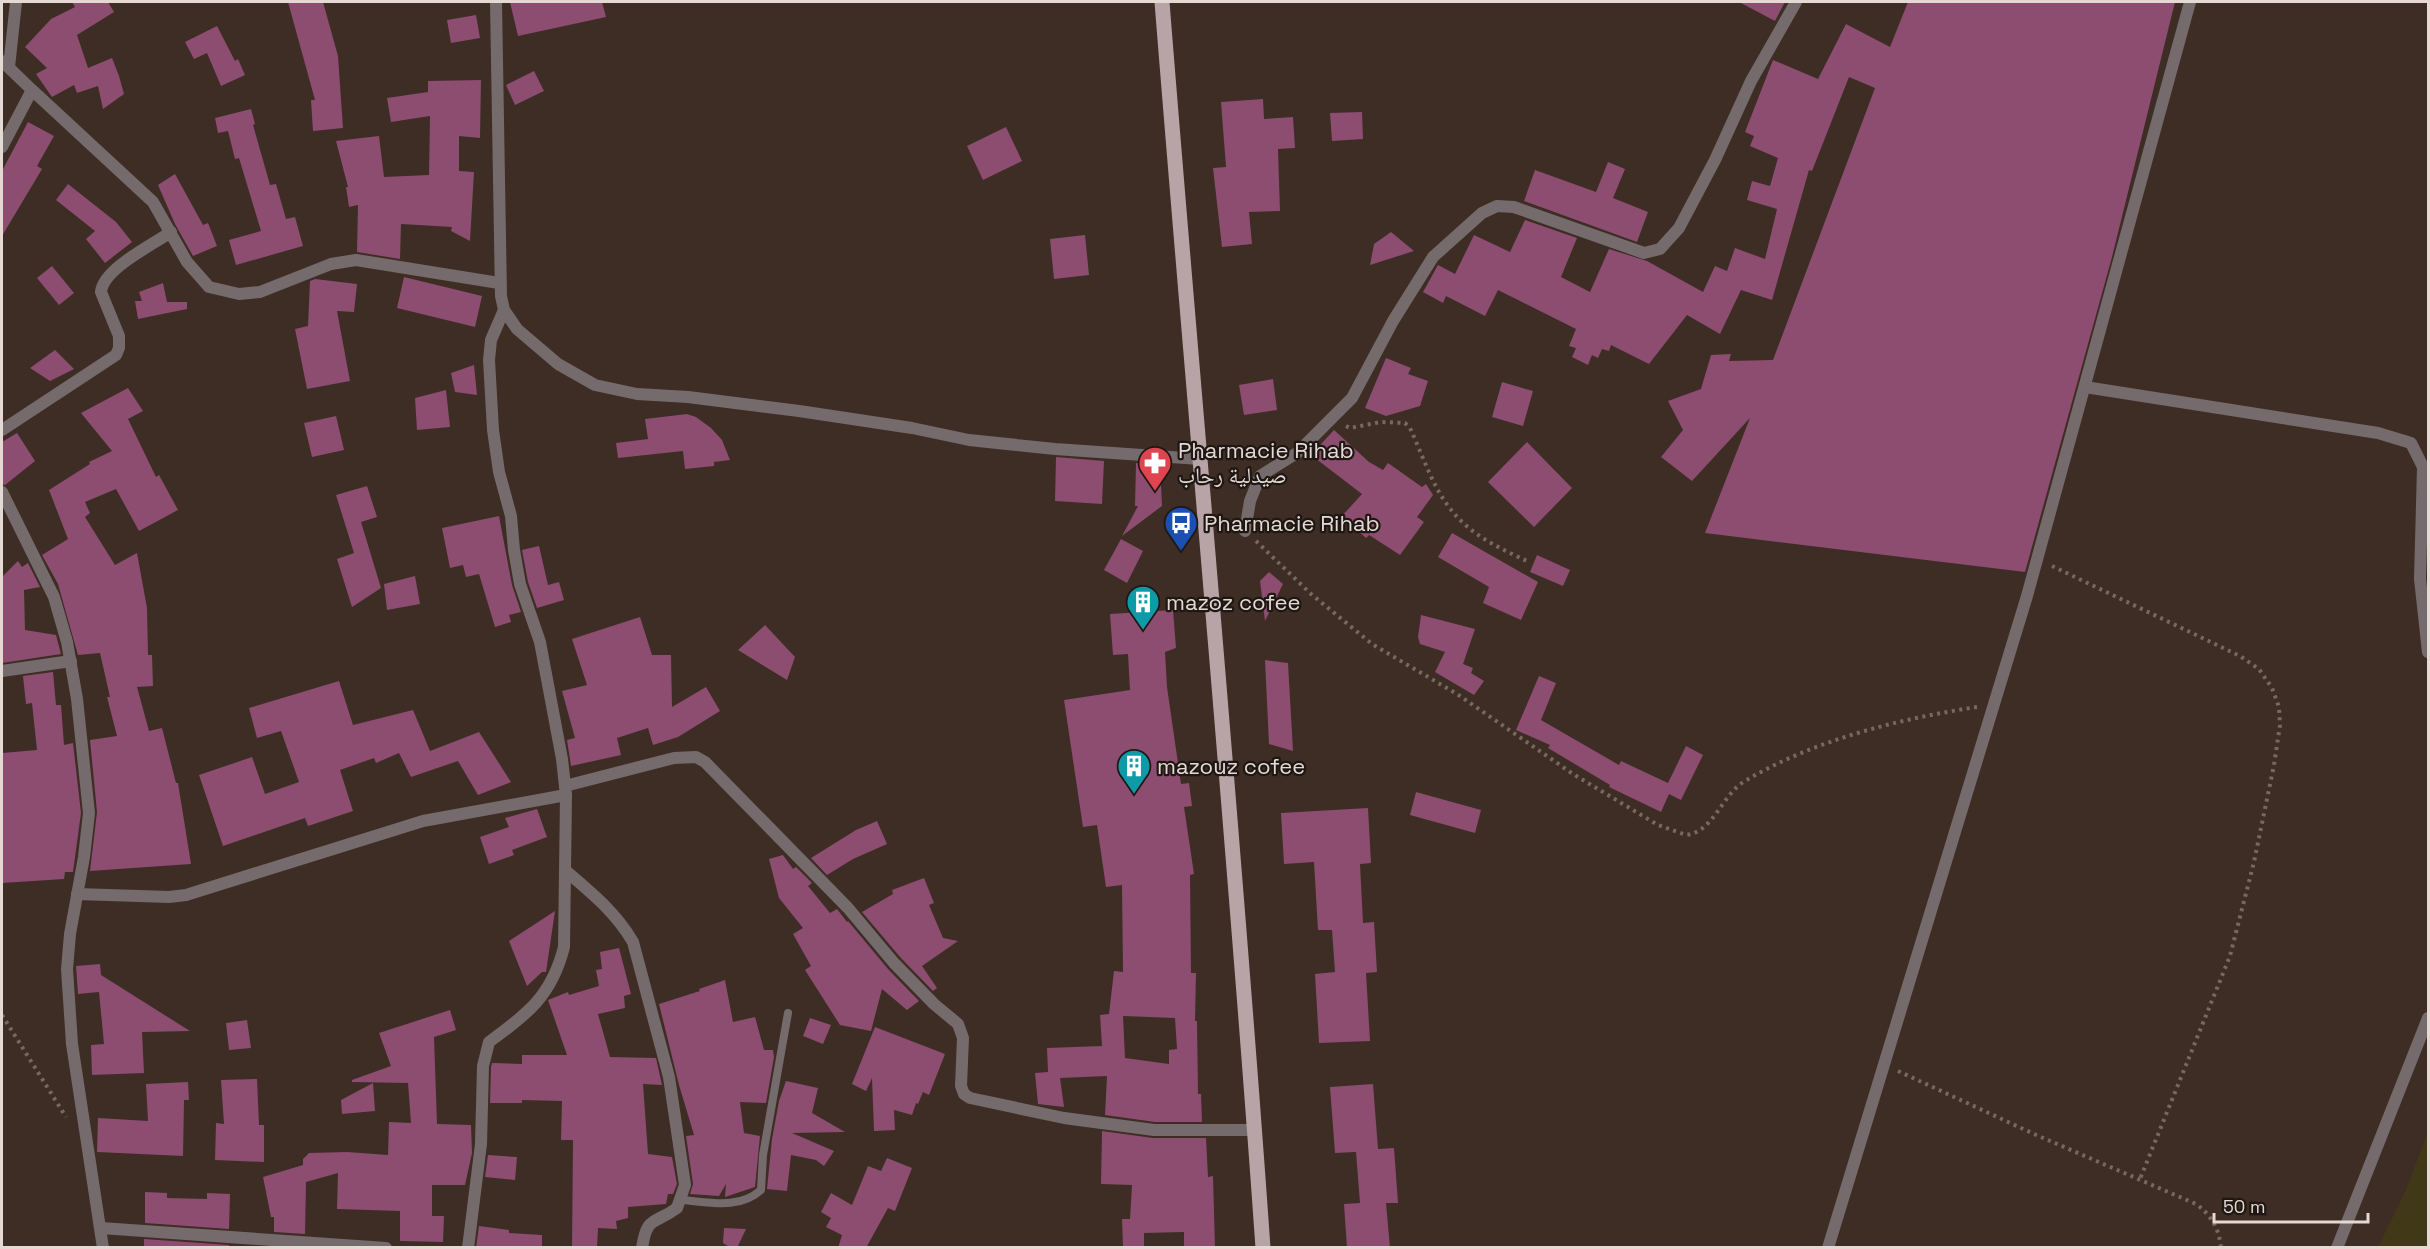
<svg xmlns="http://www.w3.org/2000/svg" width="2430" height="1249" font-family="'Space Grotesk','Noto Naskh Arabic',sans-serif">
	<rect width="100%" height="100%" fill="#3d2d24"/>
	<polygon fill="#413818" points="2428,1132 2428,1247 2378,1247 2405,1192"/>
	<g fill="#8c4d70" fill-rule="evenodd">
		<polygon points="72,2 108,2 114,12 77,35 88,68 112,58 119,76 124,94 103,109 98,86 77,93 74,85 52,97 36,74 47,68 25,47 51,19 75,7"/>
		<polygon points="288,2 323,2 338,56 343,128 313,131 311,100 315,100"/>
		<polygon points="510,2 602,2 606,17 518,36"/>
		<polygon points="1739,2 1785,2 1775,21"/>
		<polygon points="1908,2 2175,2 2112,257 2025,572 1705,533 1750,418 1692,481 1661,457 1683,430 1668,401 1701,389 1711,355 1731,354 1729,361 1773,360 1875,88 1849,77 1812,171 1809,170 1772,300 1741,290 1720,334 1687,315 1649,364 1611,345 1609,351 1602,349 1598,358 1592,355 1588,365 1572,357 1576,348 1569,346 1576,329 1498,290 1485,316 1446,296 1443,303 1423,292 1438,265 1455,274 1474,235 1510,252 1525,220 1577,238 1561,277 1590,292 1609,249 1647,261 1703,292 1715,266 1727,271 1735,248 1765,259 1777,209 1747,200 1752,181 1770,186 1778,158 1750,146 1754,136 1745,132 1773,60 1818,79 1846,24 1890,47"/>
		<polygon points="476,15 480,38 451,43 447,20"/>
		<polygon points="217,26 235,61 238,59 245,75 221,86 207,53 194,59 185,42"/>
		<polygon points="534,71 544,91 515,105 506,85"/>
		<polygon points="481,80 480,138 459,136 459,171 474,172 470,241 451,231 452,227 401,224 400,259 357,252 358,205 349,207 346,187 348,187 336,141 379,136 384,177 429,175 430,116 391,122 387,98 428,92 428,81"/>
		<polygon points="1263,99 1264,119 1293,117 1295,148 1278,149 1280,211 1249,212 1252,244 1222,247 1213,168 1226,167 1221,102"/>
		<polygon points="251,109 255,124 253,125 270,185 276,184 286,219 295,217 303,246 236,265 229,240 261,231 239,158 235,159 228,131 218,133 215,118"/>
		<polygon points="1362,112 1363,139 1332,141 1330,113"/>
		<polygon points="28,122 54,136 37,166 42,169 2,236 2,171"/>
		<polygon points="1006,127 1022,161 983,180 967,146"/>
		<polygon points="1608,162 1625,169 1613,198 1648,212 1637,242 1524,201 1535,170 1596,192"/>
		<polygon points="175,174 203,225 208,223 217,246 193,256 175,224 158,185"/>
		<polygon points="68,184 116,222 132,242 105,263 86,239 95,231 56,200"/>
		<polygon points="1391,232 1414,251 1370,265 1374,244"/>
		<polygon points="1085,235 1089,275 1054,279 1050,239"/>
		<polygon points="52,266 74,293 59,305 37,278"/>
		<polygon points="404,277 482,296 475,327 397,308"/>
		<polygon points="315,279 357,284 354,312 337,311 350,381 307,389 295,329 308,326 310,281"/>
		<polygon points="163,283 167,302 187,302 187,309 138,319 135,301 142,301 139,292"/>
		<polygon points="55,350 74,369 50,381 30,368"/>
		<polygon points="1386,358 1411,368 1408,374 1428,381 1420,406 1386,416 1365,408"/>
		<polygon points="474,365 477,395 455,392 451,373"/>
		<polygon points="1273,379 1277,410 1244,415 1239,385"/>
		<polygon points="1502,382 1533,391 1523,426 1492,417"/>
		<polygon points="128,388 143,411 128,419 156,477 159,475 178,510 139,531 116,489 85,502 90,513 85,517 115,565 137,553 147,608 148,655 152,655 153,686 137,687 149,731 162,728 176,783 178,783 191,864 90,871 97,812 90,740 117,736 107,697 110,697 100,653 78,655 58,584 42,555 68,539 49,490 90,464 89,462 112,451 81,413"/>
		<polygon points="446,390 450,427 417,430 415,398"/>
		<polygon points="687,414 696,417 711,428 722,440 730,460 714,462 714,466 685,469 683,451 618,458 616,443 648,439 645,419"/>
		<polygon points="336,416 344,450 312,457 304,423"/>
		<polygon points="1334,430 1369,462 1383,470 1388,463 1422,487 1426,484 1433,495 1417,517 1424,522 1400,555 1369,535 1366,538 1342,516 1362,494 1311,455"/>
		<polygon points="17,433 35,461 5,485 2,484 2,442"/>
		<polygon points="1527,442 1572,488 1534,527 1488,482"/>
		<polygon points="1056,457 1104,461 1102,504 1055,501"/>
		<polygon points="1136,463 1160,465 1162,506 1122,536 1138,506 1135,506"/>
		<polygon points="367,486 377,517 361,522 381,588 352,607 337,559 354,553 336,495"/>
		<polygon points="499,516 512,585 521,612 509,615 511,622 495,627 479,574 466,577 463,565 450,568 442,528"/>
		<polygon points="1452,533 1538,582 1521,620 1483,603 1489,587 1438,557"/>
		<polygon points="1121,539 1143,551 1127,583 1104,570"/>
		<polygon points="539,546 548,585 559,582 564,600 537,608 528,582 522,550"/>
		<polygon points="1537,555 1570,570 1563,586 1530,572"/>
		<polygon points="18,561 22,567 28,563 40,587 24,590 25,630 56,635 61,654 2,663 2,577"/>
		<polygon points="1269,572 1283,584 1265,621 1260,581"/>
		<polygon points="415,576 420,604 387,610 384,584"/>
		<path d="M 1173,610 L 1176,648 L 1165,652 L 1167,687 L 1181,784 L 1189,783 L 1192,806 L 1184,807 L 1194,874 L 1190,875 L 1191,973 L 1196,973 L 1195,1021 L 1197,1021 L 1198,1094 L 1201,1094 L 1202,1122 L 1155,1122 L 1105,1115 L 1107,1076 L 1060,1078 L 1064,1107 L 1038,1104 L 1035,1073 L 1048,1072 L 1047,1048 L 1102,1046 L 1100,1015 L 1109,1014 L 1114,971 L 1123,972 L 1122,885 L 1106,887 L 1097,825 L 1083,827 L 1064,700 L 1130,690 L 1128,654 L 1113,655 L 1110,614 ZM 1123,1016 L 1175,1018 L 1177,1049 L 1169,1050 L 1169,1064 L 1125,1058 Z"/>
		<polygon points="1421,615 1475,629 1463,664 1473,668 1471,673 1484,681 1474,695 1435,672 1445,652 1420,644 1418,637"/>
		<polygon points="640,617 652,655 671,655 672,707 706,687 720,711 678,737 653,745 648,728 617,738 621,755 571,766 567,740 575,738 562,691 587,685 572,639"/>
		<polygon points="765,625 795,657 787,680 738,650"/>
		<polygon points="1265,660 1288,663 1293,751 1269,744"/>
		<polygon points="53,672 56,705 61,705 64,745 73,743 81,813 73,872 65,872 64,879 2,883 2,753 37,750 32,703 26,704 23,676"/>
		<polygon points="1539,676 1556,683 1541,720 1619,765 1621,761 1668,783 1686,746 1703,755 1681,800 1669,794 1661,812 1609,787 1610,785 1548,748 1550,745 1516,730"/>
		<polygon points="339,681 353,725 413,710 430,751 479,732 511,782 478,795 458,761 411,777 399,753 376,763 374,758 340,770 353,811 308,826 305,818 223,846 199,775 252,757 265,794 299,782 281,731 257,738 249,708"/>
		<polygon points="1416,792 1481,810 1475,833 1410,815"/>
		<polygon points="1368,808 1371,863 1360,864 1363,923 1374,922 1377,972 1366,973 1370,1041 1319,1043 1315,974 1335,972 1332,930 1318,930 1314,862 1284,864 1281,813"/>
		<polygon points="537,809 547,837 512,850 514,855 489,864 480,837 509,827 505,818"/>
		<polygon points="877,821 887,844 853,859 827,875 811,858 856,830"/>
		<polygon points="783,855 793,869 796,867 812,883 808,886 830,913 837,909 847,922 848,921 888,969 919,1001 907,1010 882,989 871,1031 840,1025 805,970 811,966 793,934 803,928 779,898 769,859"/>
		<polygon points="924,878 934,903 929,905 943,938 958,941 922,966 937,988 933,991 900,957 862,912 893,894 892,890"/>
		<polygon points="555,911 546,972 542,972 527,986 509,941"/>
		<polygon points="619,948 631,994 624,996 625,1008 598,1014 610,1057 656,1058 662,1085 643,1084 648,1154 672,1157 677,1184 673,1194 668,1194 666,1204 628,1207 628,1218 616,1221 617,1229 598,1228 597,1248 572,1248 573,1140 561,1140 562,1101 522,1100 522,1103 490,1103 491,1067 492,1063 522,1064 522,1055 567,1055 548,1000 568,992 569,995 599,986 596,970 602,969 600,952"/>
		<polygon points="100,964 101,975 190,1031 142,1032 144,1073 92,1075 91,1045 104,1044 99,992 78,994 76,966"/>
		<polygon points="725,980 733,1022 755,1017 764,1050 773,1050 774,1057 766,1103 740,1102 744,1133 760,1136 755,1187 725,1197 726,1184 719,1196 690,1194 693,1184 686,1136 694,1135 679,1085 659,1004 700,991 699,989"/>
		<polygon points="450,1010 456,1030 434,1037 437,1124 471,1125 472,1153 465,1185 432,1185 432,1216 444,1216 443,1242 400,1241 400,1211 337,1209 338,1173 306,1182 305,1234 274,1232 274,1217 271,1217 263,1177 303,1165 303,1159 309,1153 347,1152 388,1155 389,1122 411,1123 408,1083 352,1082 352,1080 391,1066 379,1033"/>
		<polygon points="810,1018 831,1025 823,1044 803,1036"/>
		<polygon points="247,1020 251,1048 229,1050 226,1023"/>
		<polygon points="875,1027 945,1054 929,1095 923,1092 918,1104 916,1103 912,1115 894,1110 895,1130 874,1131 872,1078 866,1091 852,1084"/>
		<polygon points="257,1079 259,1125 264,1125 264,1162 215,1160 216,1123 224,1124 221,1080"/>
		<polygon points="786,1081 818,1088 812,1113 845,1132 792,1133 834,1151 824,1166 816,1160 791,1155 787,1191 767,1189 772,1139 779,1101"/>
		<polygon points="188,1082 189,1100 184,1100 183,1156 97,1152 98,1118 148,1121 146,1084"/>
		<polygon points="373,1083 375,1111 342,1114 341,1100"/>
		<polygon points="1373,1084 1378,1149 1394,1148 1398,1203 1386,1203 1390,1248 1347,1248 1344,1204 1360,1203 1356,1152 1335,1153 1330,1087"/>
		<polygon points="1102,1131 1153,1138 1206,1138 1208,1177 1213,1176 1215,1248 1184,1248 1184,1232 1144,1233 1144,1248 1123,1248 1122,1219 1130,1219 1132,1185 1101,1184"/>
		<polygon points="488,1155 517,1157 515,1180 485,1177"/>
		<polygon points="887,1158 912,1168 895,1211 888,1208 866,1248 838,1248 842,1235 826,1227 831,1218 821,1212 831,1193 852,1205 868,1166 881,1171"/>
		<polygon points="145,1192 167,1193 167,1198 207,1199 207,1193 230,1194 229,1229 145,1223"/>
		<polygon points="479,1226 509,1230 509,1233 542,1235 542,1248 476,1248"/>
		<polygon points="724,1228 746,1229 737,1248 731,1248 723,1243"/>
		<polygon points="144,1239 229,1245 229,1248 144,1248"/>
	</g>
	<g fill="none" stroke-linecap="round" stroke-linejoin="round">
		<g stroke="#776961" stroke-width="4" stroke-dasharray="3 4.5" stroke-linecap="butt">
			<path d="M 1346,426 L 1350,428 L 1381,422 L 1405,423 L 1410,428 C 1423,456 1433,489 1453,512 C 1471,535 1501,549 1527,561"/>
			<path d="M 1256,541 L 1311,594 L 1372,644 L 1457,694 L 1573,774 L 1658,825 L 1686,835 C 1714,832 1722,794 1745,781 C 1814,740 1898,719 1977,707"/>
			<polyline points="2052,566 2240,656 2259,669 2272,688 2279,707 2280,725 2274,765 2254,862 2230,956 2140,1179"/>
			<polyline points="2,1015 66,1117"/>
			<path d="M 1898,1071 L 2034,1134 L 2196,1204 C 2211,1215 2219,1228 2221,1248"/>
		</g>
		<path stroke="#756b6c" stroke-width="8" d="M 682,1200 C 709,1202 739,1210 761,1190 L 763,1155 L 788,1013"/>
		<g stroke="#756b6c" stroke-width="12">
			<polyline points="496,2 501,296 504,310 517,329 558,364 595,385 637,394 688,397 799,411 912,428 969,440 1055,449 1200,459"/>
			<polyline points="2,61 32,90 2,147"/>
			<polyline points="9,67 16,2"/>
			<polyline points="32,90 153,202 187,262 209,287 239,294 260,292 331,264 356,260 499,283"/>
			<polyline points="2085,387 2378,433 2411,443 2423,467 2420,579 2428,652"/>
			<path d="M 2,430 L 116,355 L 119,348 L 119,336 L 101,292 C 103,269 152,245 171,232"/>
			<polyline points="2,492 54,597 67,642 77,699 89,813 84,857 70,934 67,969 72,1044 103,1248"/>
			<polyline points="1245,531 1250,501 1260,476 1297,453 1352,398 1393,321 1433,257 1482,213 1497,206 1514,207 1644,253 1660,249 1679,228 1715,160 1751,81 1796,2"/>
			<polyline points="2,671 71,661"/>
			<polyline points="565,786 674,758 696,757 705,762 848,908 894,963 934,1004 958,1024 963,1038 961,1086 964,1094 970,1098 1064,1118 1154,1130 1254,1130"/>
			<path d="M 566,871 C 592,893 616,913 633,942 L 669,1077 L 685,1185 L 677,1208 C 654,1225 647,1215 642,1248"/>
			<polyline points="77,894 169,897 186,895 423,821 566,795"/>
			<polyline points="101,1228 386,1248"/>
			<path d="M 468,1248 L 481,1144 L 483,1066 L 489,1042 C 528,1014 552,995 564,947 L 566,795 L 562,759 L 540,642 L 520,584 L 514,550 L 511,516 L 499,472 L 493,430 L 489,360 L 491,340 L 504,310"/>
			<polyline points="1828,1248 2027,596 2190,2"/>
			<polyline points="2337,1248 2428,1018"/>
		</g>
		<path stroke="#b8a4a7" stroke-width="15" d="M 1162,2 C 1195,417 1234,832 1263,1248"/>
	</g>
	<defs>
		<g id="pharmacy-pin" transform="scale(1.725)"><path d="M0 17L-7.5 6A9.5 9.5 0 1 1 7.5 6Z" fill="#e0444e" stroke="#1f1713"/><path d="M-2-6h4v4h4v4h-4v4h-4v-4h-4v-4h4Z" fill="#fff"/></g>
		<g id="bus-pin" transform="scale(1.725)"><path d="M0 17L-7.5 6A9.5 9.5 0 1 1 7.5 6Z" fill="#1a4fb4" stroke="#1f1713"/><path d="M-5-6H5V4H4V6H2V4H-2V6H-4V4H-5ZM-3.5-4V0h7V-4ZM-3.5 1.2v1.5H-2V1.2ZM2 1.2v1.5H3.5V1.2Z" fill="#fff"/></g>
		<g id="building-pin" transform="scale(1.725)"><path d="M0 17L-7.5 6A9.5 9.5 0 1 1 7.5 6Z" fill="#0f9aa8" stroke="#1f1713"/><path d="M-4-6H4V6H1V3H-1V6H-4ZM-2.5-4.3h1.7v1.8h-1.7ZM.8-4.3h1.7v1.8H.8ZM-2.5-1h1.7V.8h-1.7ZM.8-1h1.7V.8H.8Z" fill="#fff"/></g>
	</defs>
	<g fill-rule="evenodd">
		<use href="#pharmacy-pin" x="1155" y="463"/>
		<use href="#bus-pin" x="1181" y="523"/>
		<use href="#building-pin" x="1143" y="602"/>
		<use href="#building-pin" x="1134" y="766"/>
	</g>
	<g text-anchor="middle" stroke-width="4.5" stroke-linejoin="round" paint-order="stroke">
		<g font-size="22" fill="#e4d9d3" stroke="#1f1713" text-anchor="start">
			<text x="1178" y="458">Pharmacie Rihab<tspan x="1178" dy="25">صيدلية رحاب</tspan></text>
			<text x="1204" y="531">Pharmacie Rihab</text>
			<text x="1166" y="610">mazoz cofee</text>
			<text x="1157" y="774">mazouz cofee</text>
		</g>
	</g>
	<rect width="2430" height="1249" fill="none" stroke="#e4d9d3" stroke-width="6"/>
	<path d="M2214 1213v9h154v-9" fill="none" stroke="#e4d9d3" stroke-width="3"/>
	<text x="2223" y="1213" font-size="18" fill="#e4d9d3" stroke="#1f1713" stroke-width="4.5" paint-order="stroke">50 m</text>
</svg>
